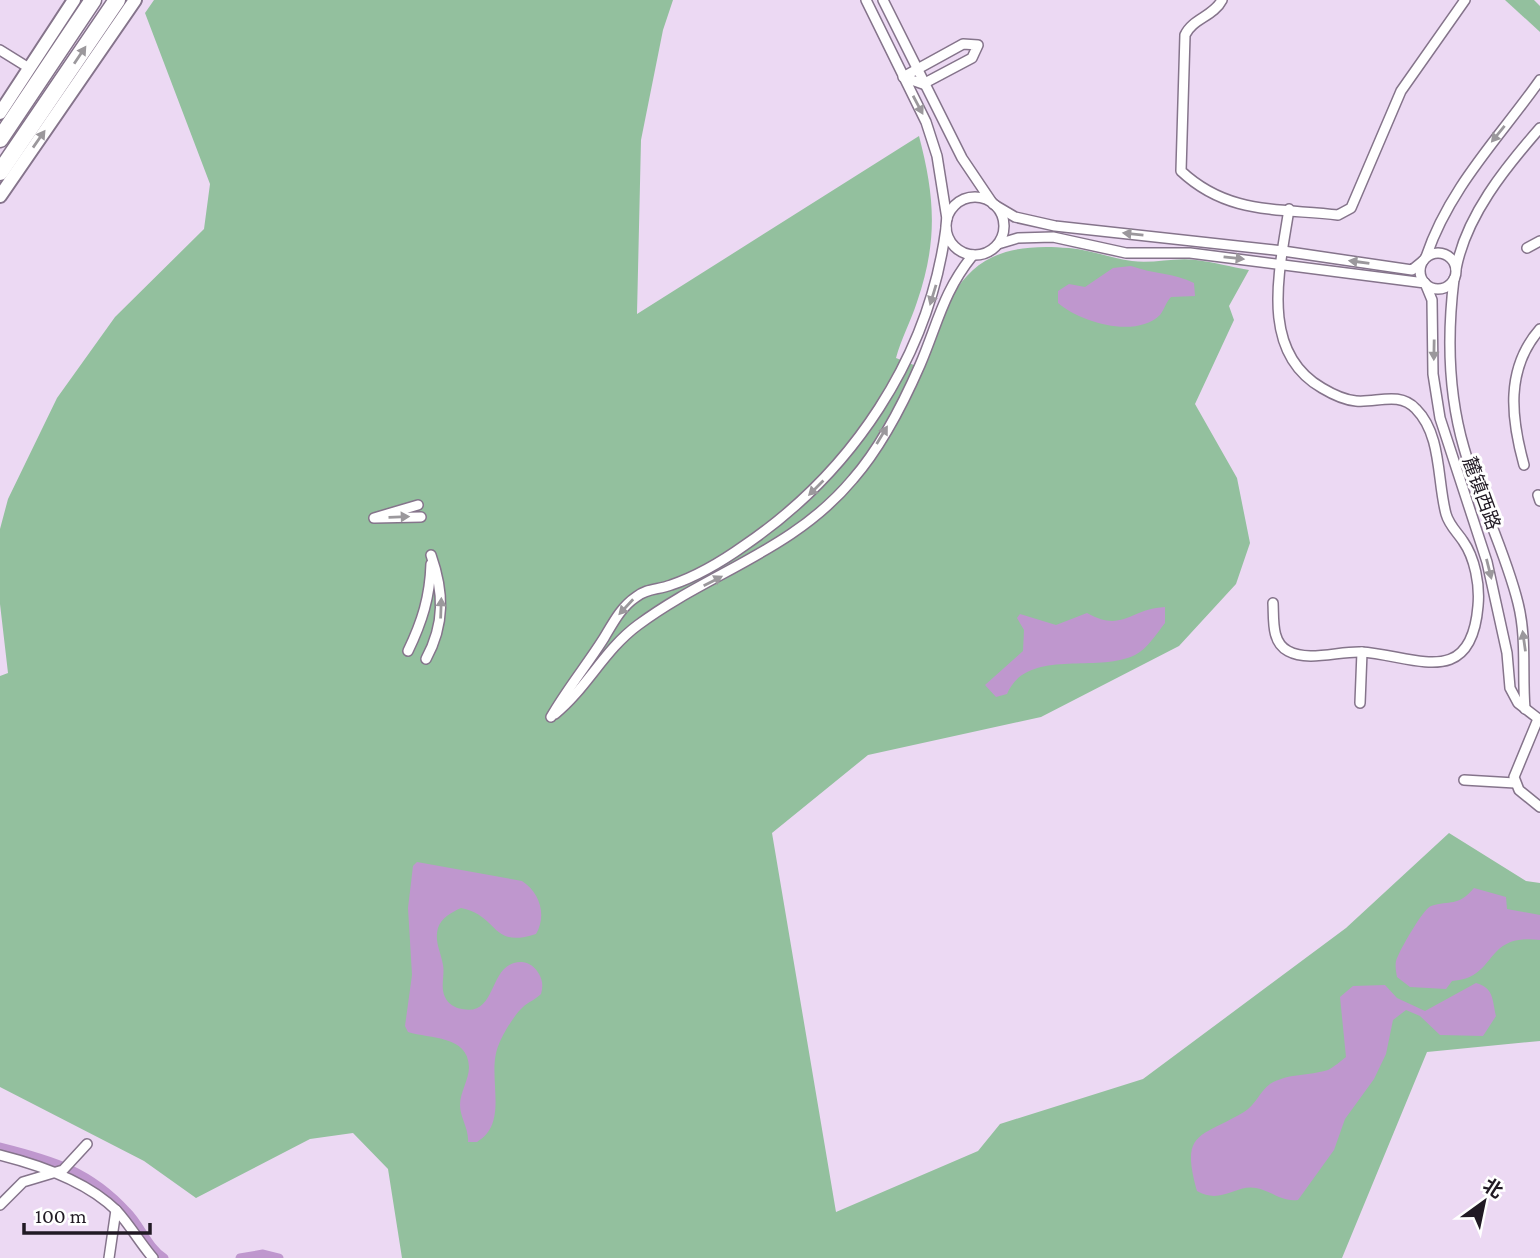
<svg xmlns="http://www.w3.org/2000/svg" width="1540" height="1258" font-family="'Crimson Pro','Noto Sans SC',serif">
	<rect width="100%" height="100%" fill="#ecd9f3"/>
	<g fill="#93c09e">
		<path d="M 154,0 L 673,0 L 663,30 L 641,140 L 637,314 L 919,136 C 935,197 938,241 917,302 C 911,321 901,339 896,358 L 924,369 C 950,285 970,239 1069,248 C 1090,250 1111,258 1132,261 C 1153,264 1175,257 1196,260 C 1214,262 1231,267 1249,270 L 1229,306 L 1234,320 L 1195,404 L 1237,478 L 1250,543 L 1236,584 L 1179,646 L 1041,717 L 868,755 L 772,833 L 836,1212 L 978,1151 L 1000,1124 L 1143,1079 L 1346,928 L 1449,833 L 1526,881 L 1540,883 L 1540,1041 L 1427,1052 L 1342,1258 L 402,1258 L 388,1169 L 353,1133 L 310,1139 L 196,1198 L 144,1161 L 0,1087 L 0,676 L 8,673 L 0,604 L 0,529 L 8,499 L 57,398 L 115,317 L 204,229 L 210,184 L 145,13 Z"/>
		<polygon points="1505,0 1534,0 1540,6 1540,32"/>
	</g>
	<g fill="#bf97ce">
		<path d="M 1131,266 C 1153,274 1174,273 1194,283 L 1195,296 L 1171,297 C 1166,302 1164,310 1160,315 C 1135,339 1080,322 1058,303 L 1058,291 L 1069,284 L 1085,287 L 1113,268 Z"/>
		<path d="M 1165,607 L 1165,623 C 1157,633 1147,649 1135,655 C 1096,674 1027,647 1007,694 L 996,697 L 985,685 L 1023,651 L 1024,630 L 1017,618 L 1020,614 L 1056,625 L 1087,613 C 1123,633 1129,609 1165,607 Z"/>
		<path d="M 417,862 L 522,881 C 540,893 547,915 536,934 C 490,949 500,916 461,908 C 452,912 441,918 438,928 C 434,941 441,952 443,965 C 445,975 440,987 445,997 C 448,1004 455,1008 462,1009 C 499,1017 487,961 522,962 C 530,963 535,967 539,974 C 543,981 543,987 541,994 C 535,1000 528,1002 523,1007 C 514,1015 503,1034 499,1044 C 485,1075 511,1122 477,1142 L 468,1142 C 469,1128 460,1118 460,1105 C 460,1092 469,1080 469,1067 C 468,1035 430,1039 408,1032 L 405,1026 L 412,975 L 408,908 L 413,866 Z"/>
		<path d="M 1474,888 L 1506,897 L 1507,909 L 1540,915 L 1540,940 C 1482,933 1499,978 1452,981 L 1446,989 L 1410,987 L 1397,977 C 1396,971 1395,966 1396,961 C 1399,951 1423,909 1431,906 C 1450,900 1458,907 1474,888 Z"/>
		<path d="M 1476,983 C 1494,988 1492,999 1496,1016 L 1483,1036 L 1440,1035 L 1420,1016 L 1406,1010 L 1393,1020 L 1386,1054 L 1374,1079 L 1345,1119 L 1334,1150 L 1298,1200 C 1281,1202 1272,1191 1256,1188 C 1236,1184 1221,1205 1197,1191 C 1180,1131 1200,1138 1244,1112 C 1255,1106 1260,1091 1270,1084 C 1288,1073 1309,1076 1328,1070 C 1334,1067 1341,1061 1346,1057 L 1340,997 L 1353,986 L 1385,985 L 1397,998 L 1425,1011 Z"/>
	</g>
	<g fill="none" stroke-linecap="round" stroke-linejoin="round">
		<g stroke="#bf97ce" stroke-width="9">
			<path d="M 0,1147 C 52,1160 90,1171 127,1212 C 141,1226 147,1247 164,1258"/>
			<polyline points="240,1258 263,1254 279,1258"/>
		</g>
		<g stroke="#85748b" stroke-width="12">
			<g id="street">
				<polyline points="866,0 926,122 937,156 947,219"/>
				<polyline points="883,0 962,158 993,204 1015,217 1055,226 1283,251 1412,270 1423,261"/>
				<path d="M 1222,0 C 1214,16 1192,19 1185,35 L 1181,171 C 1228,215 1278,208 1338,215 L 1351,208 L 1401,91 L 1465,0"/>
				<polygon points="963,44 978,45 972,58 923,84 903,77"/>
				<polyline points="0,50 29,68"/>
				<circle cx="975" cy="226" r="29"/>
				<polyline points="998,244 1018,238 1053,237 1126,253 1190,253 1425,283 1432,300 1433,374 1440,418 1487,562 1507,653 1510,688 1518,703 1540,720"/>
				<polyline points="1527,248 1540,241"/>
				<circle cx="1438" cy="271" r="18"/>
				<path d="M 1426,257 C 1449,188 1499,138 1540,80"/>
				<path d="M 1456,269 C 1466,216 1505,168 1540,128"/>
				<path d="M 1454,279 C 1447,336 1448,393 1464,448 C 1479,501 1505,550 1518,603 C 1527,639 1522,673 1525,709"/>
				<path d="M 1524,465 C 1511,418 1505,369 1540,329"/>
				<polyline points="1538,495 1540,501"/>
				<polyline points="418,505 374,518 421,517"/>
				<path d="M 1273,603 C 1274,619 1271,642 1288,651 C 1308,662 1339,651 1361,652 C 1413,655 1471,691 1478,606 C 1480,585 1475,558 1463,541 C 1457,532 1449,525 1446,514 C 1437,481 1442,435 1416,409 C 1399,391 1377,403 1356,401 C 1344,400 1332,394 1322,388 C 1258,351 1280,269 1289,209"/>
				<path d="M 408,651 C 422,622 430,597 431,564"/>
				<path d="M 426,659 C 445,624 444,592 431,555"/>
				<polyline points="1360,703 1362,652"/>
				<path d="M 555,714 C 587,688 604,650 638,625 C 709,572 793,551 853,479 C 881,447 903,404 920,365 C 938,323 943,292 973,255"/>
				<path d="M 551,717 C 567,689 587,665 604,638 C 613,623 621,607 636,597 C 647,588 658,590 671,585 C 695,577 724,560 745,545 C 852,472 929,358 946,228"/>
				<polyline points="1538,719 1514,777 1519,790 1540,807"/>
				<polyline points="1464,780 1515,783"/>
				<path d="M 0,1155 C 40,1165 87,1181 117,1211 C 130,1225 140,1243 153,1258"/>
				<polyline points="0,1205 23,1182 63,1170 87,1144"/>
				<polyline points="109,1258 116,1210"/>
			</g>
		</g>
		<g stroke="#85748b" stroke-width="16">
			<g id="secondary">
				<polyline points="0,113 74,0"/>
				<polyline points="0,196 135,0"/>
			</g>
		</g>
		<g stroke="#85748b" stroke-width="19">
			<g id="highway">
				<polyline points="0,139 93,0"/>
				<polyline points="0,172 117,0"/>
			</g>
		</g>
		<use href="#street" stroke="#fff" stroke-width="9"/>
		<use href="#secondary" stroke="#fff" stroke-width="12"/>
		<use href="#highway" stroke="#fff" stroke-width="16"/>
	</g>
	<defs><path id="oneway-solid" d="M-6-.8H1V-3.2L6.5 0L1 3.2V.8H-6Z" transform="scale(1.75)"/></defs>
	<g fill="#9b989c">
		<use href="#oneway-solid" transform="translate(80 55) rotate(-56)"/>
		<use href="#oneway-solid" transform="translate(918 105) rotate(62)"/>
		<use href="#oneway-solid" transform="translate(1498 134) rotate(129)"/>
		<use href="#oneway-solid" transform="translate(39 139) rotate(-55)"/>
		<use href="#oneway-solid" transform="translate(1133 234) rotate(-174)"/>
		<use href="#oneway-solid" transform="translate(1234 258) rotate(6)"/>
		<use href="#oneway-solid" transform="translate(1359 262) rotate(-172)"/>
		<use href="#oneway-solid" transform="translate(933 295) rotate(107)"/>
		<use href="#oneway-solid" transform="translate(1434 350) rotate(91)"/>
		<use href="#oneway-solid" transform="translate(882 435) rotate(-59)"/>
		<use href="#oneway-solid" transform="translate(816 488) rotate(135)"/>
		<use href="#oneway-solid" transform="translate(399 517) rotate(-2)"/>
		<use href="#oneway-solid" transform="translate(1489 569) rotate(76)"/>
		<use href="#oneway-solid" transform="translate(713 581) rotate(-27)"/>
		<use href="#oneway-solid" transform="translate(626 607) rotate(133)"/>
		<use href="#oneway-solid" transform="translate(441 608) rotate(-88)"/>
		<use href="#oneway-solid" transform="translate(1524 641) rotate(-98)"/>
	</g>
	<g text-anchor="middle" stroke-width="6" stroke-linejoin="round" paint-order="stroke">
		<g font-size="19" fill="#211a24" stroke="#fff">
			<text transform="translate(1482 493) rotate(70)" y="7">麓镇西路</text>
		</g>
	</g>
	<g transform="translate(1484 1202) rotate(33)" stroke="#ffffff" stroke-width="5" paint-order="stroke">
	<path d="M0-5L12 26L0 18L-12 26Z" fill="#211a24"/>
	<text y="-10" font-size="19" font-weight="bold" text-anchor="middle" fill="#211a24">北</text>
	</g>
	<path d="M24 1223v10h126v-10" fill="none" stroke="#211a24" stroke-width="3.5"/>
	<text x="35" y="1223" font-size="21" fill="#211a24" stroke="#ffffff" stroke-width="5" paint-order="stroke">100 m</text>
</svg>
